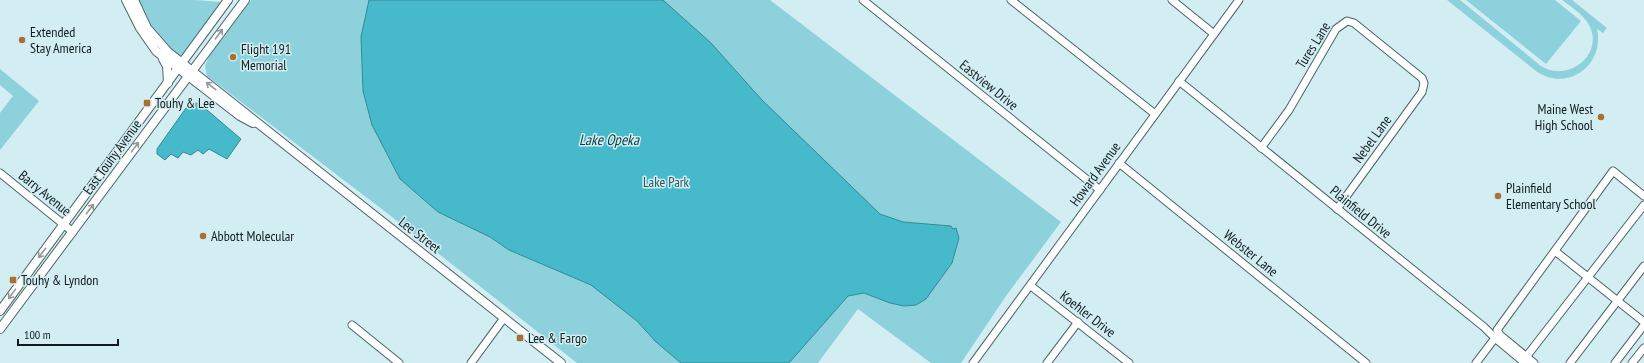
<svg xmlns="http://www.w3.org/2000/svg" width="1644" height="363" font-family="'PT Sans Narrow',sans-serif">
	<rect width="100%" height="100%" fill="#d3eef3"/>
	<g fill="#8cd1dc">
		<polygon points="138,0 195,0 221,2 182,59 175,54 150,27"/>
		<polygon points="251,0 770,0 1061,222 1006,296 961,363 931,363 858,309 818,363 577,363 387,213 207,76 205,66 210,54"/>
		<path d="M 1447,0 L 1460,0 L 1541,66 C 1567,83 1605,55 1589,25 C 1583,14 1571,7 1562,0 L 1572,0 L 1607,28 L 1603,33 L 1597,29 C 1605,65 1567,93 1536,71 Z"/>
		<polygon points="1466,0 1555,0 1581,21 1546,64"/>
		<polygon points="0,69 39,101 0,150 0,113 13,96 0,85"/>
	</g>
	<g fill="#46b9ca" stroke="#368a96">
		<polygon points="369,0 663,0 711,43 762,100 880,214 903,222 951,226 953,229 956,228 959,238 952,263 926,299 916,305 904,306 890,303 864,293 848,296 789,363 681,363 656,342 637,321 591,285 509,250 490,237 438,212 400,179 372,125 363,91 361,37"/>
		<polygon points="196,103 200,104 241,139 227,159 209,149 203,154 198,150 191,155 183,152 178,158 171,154 165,160 157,154 157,149 186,108"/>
	</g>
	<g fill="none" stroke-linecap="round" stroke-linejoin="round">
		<g stroke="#4d6569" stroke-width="9">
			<g id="minor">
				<polyline points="863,0 1100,190"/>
				<polyline points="1011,0 1155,114"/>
				<polyline points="1172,0 1214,34"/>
				<polyline points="1179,81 1484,327 1495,338 1525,363"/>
				<polyline points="1261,148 1289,110 1336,29 1347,21 1354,23 1422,78 1424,83 1422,92 1337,209"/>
				<polyline points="1119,163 1366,363"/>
				<polyline points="0,173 73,232"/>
				<polyline points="1555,251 1644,322"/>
				<polyline points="1031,286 1129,363"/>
				<polyline points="352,325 399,363"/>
				<polyline points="1526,357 1644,205"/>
				<polyline points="471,363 504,318"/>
				<polyline points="973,363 1239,0"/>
				<polyline points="1047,363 1078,322"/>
				<polyline points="1476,363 1495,338"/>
				<polyline points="1534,363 1500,335 1497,330 1613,171 1644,196"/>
				<polyline points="1570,363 1644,266"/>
				<polyline points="1615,363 1644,325"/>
				<polyline points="1632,363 1644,348"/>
			</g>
		</g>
		<g stroke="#4d6569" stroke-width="10">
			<g id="major">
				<polyline points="126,0 140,28 156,51 240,116 253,123"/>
				<polyline points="134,0 147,28 168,52 561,363"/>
				<polyline points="163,59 167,66 168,83"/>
				<polyline points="0,311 228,0"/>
				<polyline points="0,329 245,0"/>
			</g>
		</g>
		<use href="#minor" stroke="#fff" stroke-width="7"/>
		<use href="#major" stroke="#fff" stroke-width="8"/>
	</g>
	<defs><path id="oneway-shaft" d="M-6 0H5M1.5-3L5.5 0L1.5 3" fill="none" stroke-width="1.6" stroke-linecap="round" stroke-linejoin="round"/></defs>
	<g stroke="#949899">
		<use href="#oneway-shaft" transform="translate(219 34) rotate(-53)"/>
		<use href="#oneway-shaft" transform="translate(211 86) rotate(-142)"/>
		<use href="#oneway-shaft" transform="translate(135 147) rotate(-54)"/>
		<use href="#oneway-shaft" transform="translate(90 209) rotate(-53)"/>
		<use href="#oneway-shaft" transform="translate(42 253) rotate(127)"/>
		<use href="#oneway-shaft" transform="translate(12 294) rotate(126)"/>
	</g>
	<g fill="#ac6f33" stroke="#d3eef3" stroke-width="1.5">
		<circle cx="22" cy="40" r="4"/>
		<circle cx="233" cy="57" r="4"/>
		<rect x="143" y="99" width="8" height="8" rx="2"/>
		<circle cx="1601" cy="117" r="4"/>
		<circle cx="1498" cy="196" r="4"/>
		<circle cx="203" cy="236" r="4"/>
		<rect x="9" y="276" width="8" height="8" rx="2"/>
		<rect x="516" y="334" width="8" height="8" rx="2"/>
	</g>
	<g text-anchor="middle" stroke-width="3" stroke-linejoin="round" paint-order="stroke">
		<g font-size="14" fill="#111b1d" stroke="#d3eef3" text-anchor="start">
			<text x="30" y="37">Extended<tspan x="30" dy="16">Stay America</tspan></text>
			<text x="241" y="54">Flight 191<tspan x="241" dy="16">Memorial</tspan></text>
			<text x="155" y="108">Touhy &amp; Lee</text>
			<text x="1593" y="114" text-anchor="end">Maine West<tspan x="1593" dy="16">High School</tspan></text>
			<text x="1506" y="193">Plainfield<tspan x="1506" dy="16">Elementary School</tspan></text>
			<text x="211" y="241">Abbott Molecular</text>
			<text x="21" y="285">Touhy &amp; Lyndon</text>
			<text x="528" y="343">Lee &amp; Fargo</text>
		</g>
		<g font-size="14" fill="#111b1d" stroke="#d3eef3">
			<text transform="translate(1313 45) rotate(-58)" y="5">Tures Lane</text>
			<text transform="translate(989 85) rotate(39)" y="5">Eastview Drive</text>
			<text transform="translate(1372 139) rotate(-54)" y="5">Nebel Lane</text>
			<text transform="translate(112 157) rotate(-54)" y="5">East Touhy Avenue</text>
			<text transform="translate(1095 174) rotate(-54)" y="5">Howard Avenue</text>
			<text transform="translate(45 193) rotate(39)" y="5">Barry Avenue</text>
			<text transform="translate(1361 212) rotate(39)" y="5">Plainfield Drive</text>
			<text transform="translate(420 235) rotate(38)" y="5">Lee Street</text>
			<text transform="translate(1251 253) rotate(39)" y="5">Webster Lane</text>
			<text transform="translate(1088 314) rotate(38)" y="5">Koehler Drive</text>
		</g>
		<g font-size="14" fill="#27575f" stroke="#d3eef3">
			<text x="666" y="187">Lake Park</text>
		</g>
		<g font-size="15" font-style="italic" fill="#0b4047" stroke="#d3eef3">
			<text x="609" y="145">Lake Opeka</text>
		</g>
	</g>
	<path d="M18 339v6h100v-6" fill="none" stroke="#111b1d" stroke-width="2"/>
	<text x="24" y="339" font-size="12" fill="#111b1d" stroke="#d3eef3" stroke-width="3" paint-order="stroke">100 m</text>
</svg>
